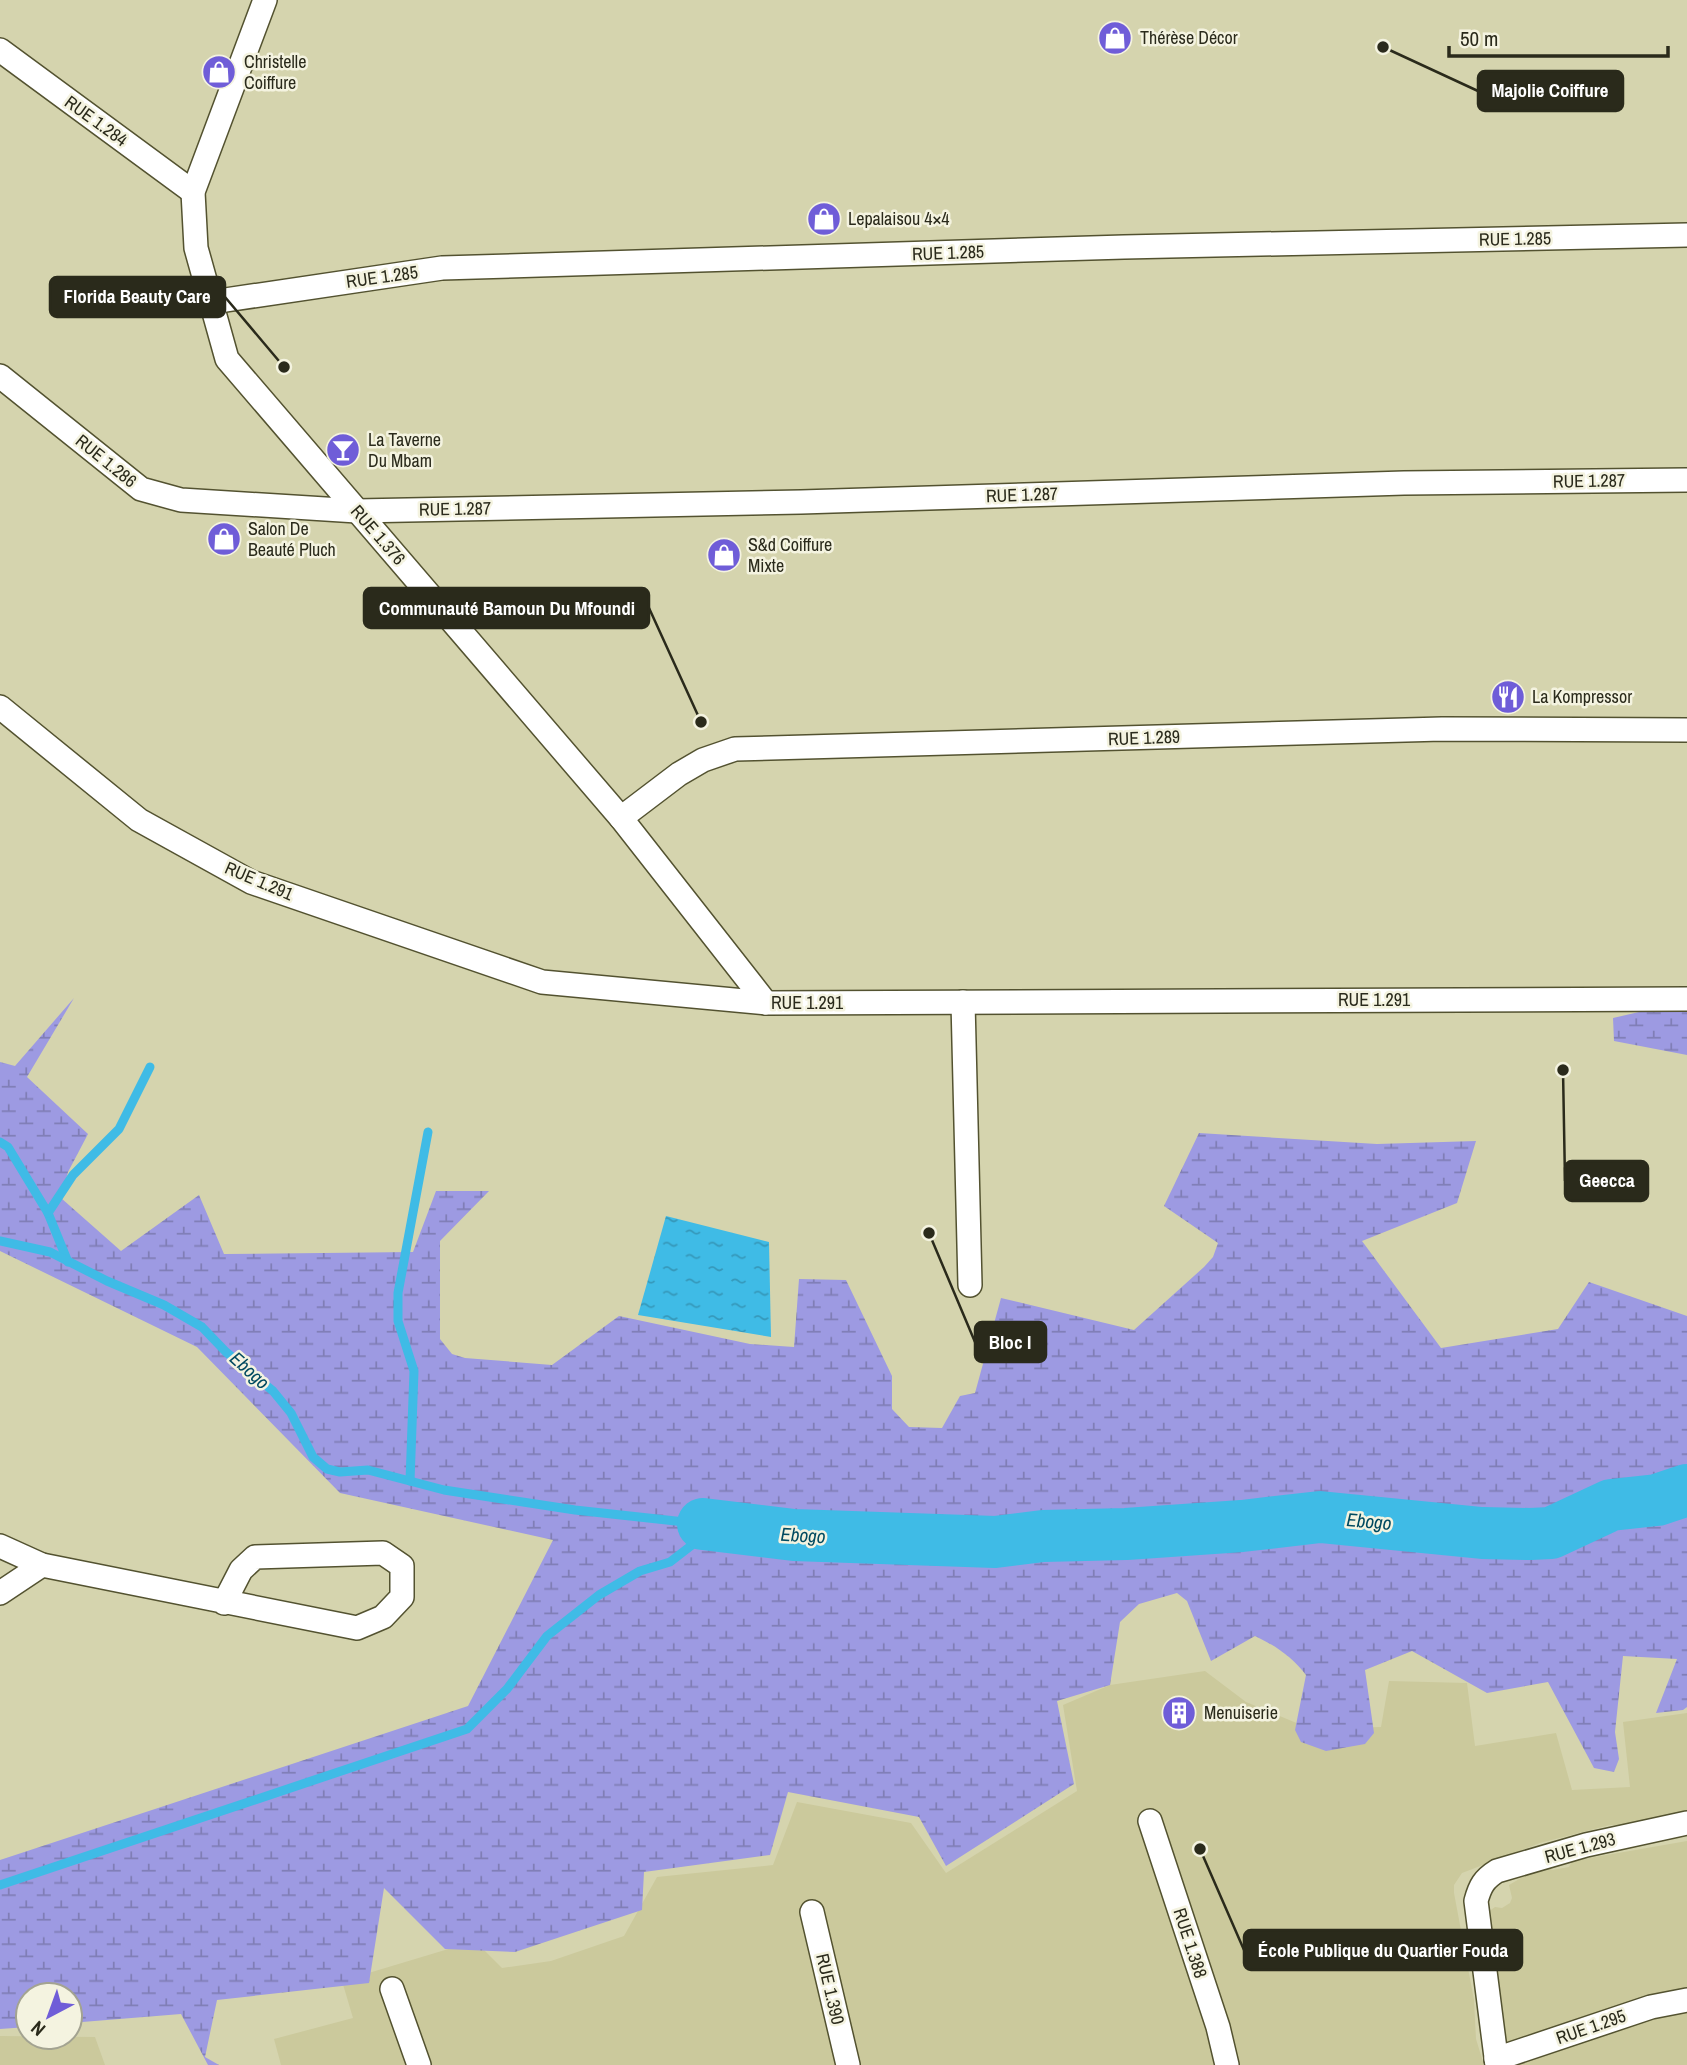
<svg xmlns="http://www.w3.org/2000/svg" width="1687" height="2065" font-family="'Archivo Narrow',sans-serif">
	<defs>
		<pattern id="wetland-marsh" width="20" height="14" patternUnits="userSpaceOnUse" patternTransform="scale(1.75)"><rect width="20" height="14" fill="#9d9ae2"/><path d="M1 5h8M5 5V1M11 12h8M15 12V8" fill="none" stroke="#807eb6"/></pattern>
		<pattern id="water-ripples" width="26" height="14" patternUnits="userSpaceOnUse" patternTransform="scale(1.75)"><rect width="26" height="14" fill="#3fbbe6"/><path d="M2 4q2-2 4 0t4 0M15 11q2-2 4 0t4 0" fill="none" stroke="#3598ba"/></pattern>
	</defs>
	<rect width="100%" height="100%" fill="#d5d4ae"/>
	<g fill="#cbc99c">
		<polygon points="1205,1671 1246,1702 1311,1729 1381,1727 1389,1681 1467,1683 1475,1746 1556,1733 1572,1790 1630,1787 1623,1722 1687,1713 1687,1810 1632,1825 1610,1825 1540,1843 1462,1873 1454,1885 1454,1893 1474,2000 1476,2039 1484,2065 281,2065 274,2039 353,2018 342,1981 475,1941 502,1968 551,1961 624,1936 657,1877 773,1865 797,1802 911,1823 946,1873 1077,1791 1063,1705 1110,1685"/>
		<polygon points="1687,1841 1687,2065 1500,2065 1488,1912 1495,1907 1502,1908 1510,1903 1512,1898 1509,1885 1538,1868 1548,1867 1552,1870 1569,1867 1572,1861"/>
		<polygon points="0,2036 95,2037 105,2065 0,2065"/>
	</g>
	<g fill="url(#wetland-marsh)">
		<path d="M 74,998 L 27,1077 L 88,1134 L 68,1172 L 61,1198 L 121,1251 L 199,1195 L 224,1254 L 413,1252 L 436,1191 L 489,1191 L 440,1241 L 440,1339 L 452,1354 L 465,1358 L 552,1365 L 619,1316 L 750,1344 L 794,1347 L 799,1279 L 846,1280 L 892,1376 L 892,1409 L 909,1427 L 942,1428 L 960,1396 L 975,1393 L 1001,1298 L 1134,1330 L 1204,1267 L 1213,1257 L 1218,1243 L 1164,1206 L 1199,1133 L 1377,1144 L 1476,1141 L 1457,1203 L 1362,1241 L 1441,1348 L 1558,1329 L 1589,1282 L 1687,1316 L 1687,1707 L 1683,1710 L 1656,1713 L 1677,1659 L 1623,1656 L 1615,1732 L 1619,1759 L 1614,1772 L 1594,1768 L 1548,1682 L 1487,1693 L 1412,1651 L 1365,1670 L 1374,1733 L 1365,1744 L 1326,1751 L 1301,1742 L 1295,1730 L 1306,1675 C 1292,1657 1276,1646 1255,1636 L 1211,1661 L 1187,1601 L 1177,1593 L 1139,1604 L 1120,1622 L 1110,1685 L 1057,1701 L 1074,1784 L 946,1866 L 919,1817 L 788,1792 L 770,1855 L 644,1872 L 642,1910 L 515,1952 L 445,1949 L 384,1888 L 369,1983 L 217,2000 L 205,2057 L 219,2065 L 208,2065 L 181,2014 L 70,2023 L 70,1995 L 28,1995 L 28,2027 L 0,2029 L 0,1860 L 468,1706 L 553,1540 L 340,1493 L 197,1347 L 0,1251 L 0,1062 L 15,1066 Z"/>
		<polygon points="1687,1009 1687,1055 1614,1041 1613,1018 1639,1012"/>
	</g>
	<polygon fill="url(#water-ripples)" points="666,1216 769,1242 771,1337 638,1315"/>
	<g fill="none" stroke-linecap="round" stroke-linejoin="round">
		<g stroke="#3fbbe6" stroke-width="9">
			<polyline points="0,1142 8,1147 48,1213 68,1262"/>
			<polyline points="48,1213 73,1175 119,1129 150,1067"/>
			<polyline points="0,1241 50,1252 107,1281 164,1305 202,1327 226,1352 273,1391 291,1413 313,1457 327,1469 340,1472 368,1470 444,1490 575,1510 703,1524 692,1545 670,1562 640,1571 599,1595 547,1636 507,1689 467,1729 0,1885"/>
			<polyline points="410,1481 414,1371 398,1321 398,1293 428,1132"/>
		</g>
		<polyline stroke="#3fbbe6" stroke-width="52" points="703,1524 794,1535 995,1542 1043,1536 1126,1534 1242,1526 1320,1517 1482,1533 1530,1534 1551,1533 1611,1505 1657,1500 1687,1490"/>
		<g stroke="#535230" stroke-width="26">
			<g id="street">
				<polyline points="265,0 193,192 196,248 227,359 621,818 766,1003"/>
				<polyline points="0,50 193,192"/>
				<polyline points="212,302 442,268 1124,247 1687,235"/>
				<polyline points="0,376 141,489 181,500 357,511 801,502 1404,483 1687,480"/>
				<polyline points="0,707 139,820 251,882 542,982 766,1003 1687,999"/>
				<polyline points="621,818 679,774 703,760 735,749 1442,729 1687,730"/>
				<polyline points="963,1002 970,1285"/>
				<polyline points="0,1546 42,1565 357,1628 383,1617 402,1597 402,1566 383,1553 255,1557 241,1570 224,1603"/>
				<polyline points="0,1593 42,1565"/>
				<polyline points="1150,1821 1218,2027 1227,2065"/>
				<polyline points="812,1912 848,2065"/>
				<polyline points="392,1989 419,2065"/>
				<polyline points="1496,2059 1651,2007 1687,2000"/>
				<path d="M 1497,2065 L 1476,1901 C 1480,1886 1484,1879 1497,1871 L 1586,1845 L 1687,1823"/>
			</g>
		</g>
		<use href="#street" stroke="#fff" stroke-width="23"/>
	</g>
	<defs>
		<g id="shop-disc" transform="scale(1.75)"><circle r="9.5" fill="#6f5dd8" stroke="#f4f3e0"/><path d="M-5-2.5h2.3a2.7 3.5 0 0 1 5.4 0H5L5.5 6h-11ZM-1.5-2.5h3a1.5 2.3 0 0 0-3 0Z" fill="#fff"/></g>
		<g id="bar-disc" transform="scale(1.75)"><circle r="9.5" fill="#6f5dd8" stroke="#f4f3e0"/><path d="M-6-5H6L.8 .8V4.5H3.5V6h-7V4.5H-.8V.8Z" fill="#fff"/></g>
		<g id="restaurant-disc" transform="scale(1.75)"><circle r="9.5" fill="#6f5dd8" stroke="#f4f3e0"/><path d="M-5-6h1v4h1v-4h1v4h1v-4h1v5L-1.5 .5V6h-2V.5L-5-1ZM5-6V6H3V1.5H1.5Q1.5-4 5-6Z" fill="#fff"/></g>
		<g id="building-disc" transform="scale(1.75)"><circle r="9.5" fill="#6f5dd8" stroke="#f4f3e0"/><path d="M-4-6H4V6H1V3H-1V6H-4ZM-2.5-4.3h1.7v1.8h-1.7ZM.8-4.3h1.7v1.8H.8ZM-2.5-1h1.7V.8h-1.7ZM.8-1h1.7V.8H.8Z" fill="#fff"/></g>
	</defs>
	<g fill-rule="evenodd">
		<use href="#shop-disc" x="1115" y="38"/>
		<use href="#shop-disc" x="219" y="72"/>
		<use href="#shop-disc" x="824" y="219"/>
		<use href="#bar-disc" x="343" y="450"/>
		<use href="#shop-disc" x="224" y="539"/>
		<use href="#shop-disc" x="724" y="555"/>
		<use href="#restaurant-disc" x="1508" y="697"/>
		<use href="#building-disc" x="1179" y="1713"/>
	</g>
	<g text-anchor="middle" stroke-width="5" stroke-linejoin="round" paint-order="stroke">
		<g font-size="18" fill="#2a2a1b" stroke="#f4f3e0" text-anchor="start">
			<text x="1140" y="44">Thérèse Décor</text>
			<text x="244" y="68">Christelle<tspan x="244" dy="21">Coiffure</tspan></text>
			<text x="848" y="225">Lepalaisou 4×4</text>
			<text x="368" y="446">La Taverne<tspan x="368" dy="21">Du Mbam</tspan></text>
			<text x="248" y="535">Salon De<tspan x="248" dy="21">Beauté Pluch</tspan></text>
			<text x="748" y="551">S&amp;d Coiffure<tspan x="748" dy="21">Mixte</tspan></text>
			<text x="1532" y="703">La Kompressor</text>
			<text x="1204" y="1719">Menuiserie</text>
		</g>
		<g font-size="18" fill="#2a2a1b" stroke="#f4f3e0">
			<text transform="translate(96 121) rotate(36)" y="6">RUE 1.284</text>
			<text transform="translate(1515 239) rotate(-1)" y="6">RUE 1.285</text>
			<text transform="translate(948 253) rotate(-2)" y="6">RUE 1.285</text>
			<text transform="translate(382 277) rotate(-8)" y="6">RUE 1.285</text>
			<text transform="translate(106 461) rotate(39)" y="6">RUE 1.286</text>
			<text transform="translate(1589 481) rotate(-1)" y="6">RUE 1.287</text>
			<text transform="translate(1022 495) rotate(-2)" y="6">RUE 1.287</text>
			<text transform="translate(455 509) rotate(-1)" y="6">RUE 1.287</text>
			<text transform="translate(378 535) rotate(49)" y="6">RUE 1.376</text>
			<text transform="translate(1144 738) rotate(-2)" y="6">RUE 1.289</text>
			<text transform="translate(259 881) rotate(23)" y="6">RUE 1.291</text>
			<text x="1374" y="1006">RUE 1.291</text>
			<text x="807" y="1009">RUE 1.291</text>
			<text transform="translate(1580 1848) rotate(-15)" y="6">RUE 1.293</text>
			<text transform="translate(1190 1943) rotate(72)" y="6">RUE 1.388</text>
			<text transform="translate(830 1989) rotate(77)" y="6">RUE 1.390</text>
			<text transform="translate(1591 2027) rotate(-19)" y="6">RUE 1.295</text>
		</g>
		<g font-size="19" font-style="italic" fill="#004a60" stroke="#f4f3e0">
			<text transform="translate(250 1370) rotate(42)" y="7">Ebogo</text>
			<text transform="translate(1369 1521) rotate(5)" y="7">Ebogo</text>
			<text transform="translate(803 1535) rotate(3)" y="7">Ebogo</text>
		</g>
	</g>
	<path fill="none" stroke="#2a2a1b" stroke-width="2.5" d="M1383 47L1478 91M284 367L225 297M701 722L649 608M1563 1070L1565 1181M929 1233L975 1342M1200 1849L1244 1950"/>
	<g fill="#2a2a1b" stroke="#f4f3e0" stroke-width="2.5">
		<circle cx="1383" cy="47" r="7"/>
		<circle cx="284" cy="367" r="7"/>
		<circle cx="701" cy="722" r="7"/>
		<circle cx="1563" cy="1070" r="7"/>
		<circle cx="929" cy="1233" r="7"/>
		<circle cx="1200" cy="1849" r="7"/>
	</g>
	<g fill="#2a2a1b" stroke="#2a2a1b" stroke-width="2.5">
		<rect x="1478" y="71" width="145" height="40" rx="7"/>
		<rect x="50" y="277" width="175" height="40" rx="7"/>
		<rect x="364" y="588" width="285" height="40" rx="7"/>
		<rect x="1565" y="1161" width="83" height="40" rx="7"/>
		<rect x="975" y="1322" width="71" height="40" rx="7"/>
		<rect x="1244" y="1930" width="278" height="40" rx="7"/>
	</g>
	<g font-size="19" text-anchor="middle" font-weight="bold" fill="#fff">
		<text x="1550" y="97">Majolie Coiffure</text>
		<text x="137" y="303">Florida Beauty Care</text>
		<text x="507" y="615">Communauté Bamoun Du Mfoundi</text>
		<text x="1607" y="1187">Geecca</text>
		<text x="1010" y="1349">Bloc I</text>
		<text x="1383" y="1957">École Publique du Quartier Fouda</text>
	</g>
	<g transform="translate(49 2016) rotate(221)"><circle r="33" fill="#f4f3e0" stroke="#a3a391" stroke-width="2"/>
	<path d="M0-5L12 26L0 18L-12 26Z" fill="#6f5dd8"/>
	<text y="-10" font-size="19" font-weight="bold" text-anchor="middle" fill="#2a2a1b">N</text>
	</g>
	<path d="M1449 46v10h219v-10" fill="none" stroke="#2a2a1b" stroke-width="3.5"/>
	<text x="1460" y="46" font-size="21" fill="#2a2a1b" stroke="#f4f3e0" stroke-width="5" paint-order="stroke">50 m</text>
</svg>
